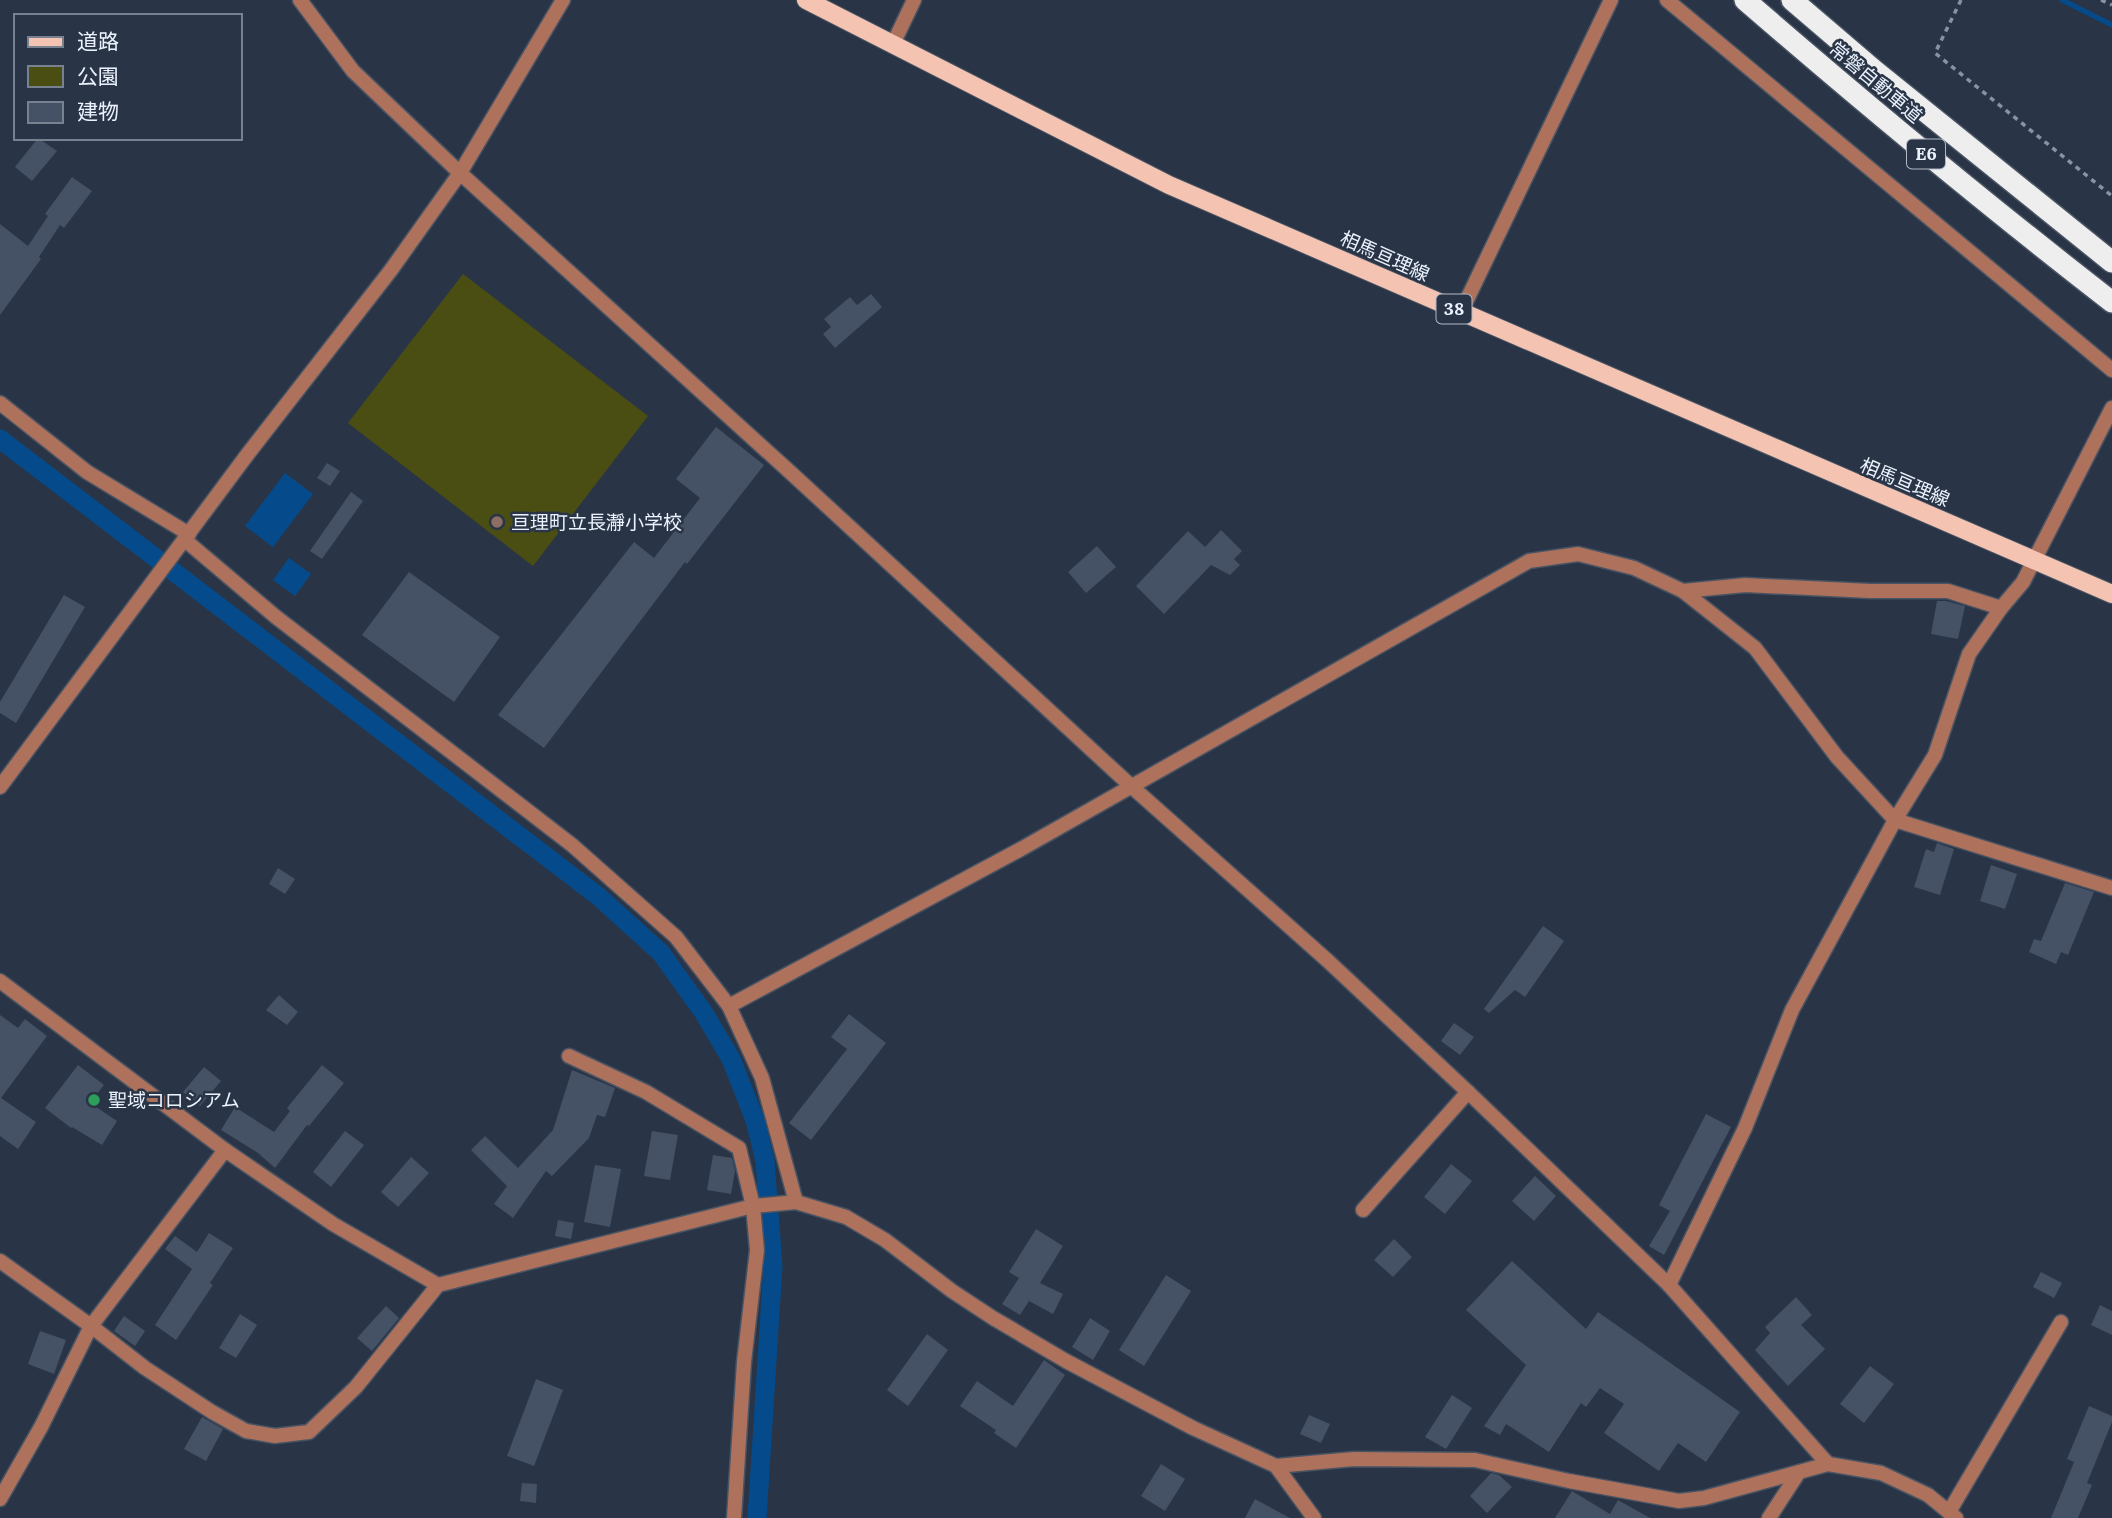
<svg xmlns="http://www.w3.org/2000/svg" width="2112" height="1518" font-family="Lora,'Noto Sans JP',serif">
	<rect width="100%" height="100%" fill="#293546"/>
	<polygon fill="#4a4e13" points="463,274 648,416 533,566 348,423"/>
	<g fill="#054b8c">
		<polygon points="285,473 313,494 273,547 245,526"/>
		<polygon points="289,558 311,574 295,596 273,580"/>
	</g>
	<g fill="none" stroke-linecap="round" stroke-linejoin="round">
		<polyline stroke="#054b8c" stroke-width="5" points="2062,0 2112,25"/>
		<polyline stroke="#054b8c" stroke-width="19" points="0,439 598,896 661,953 704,1013 731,1059 755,1120 765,1161 773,1266 757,1518"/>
	</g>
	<g fill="#455164">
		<polygon points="38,138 57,151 32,181 15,167"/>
		<polygon points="72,177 92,191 64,228 60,225 39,257 41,259 0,315 0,224 28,246 48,216 45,214"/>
		<polygon points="871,294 882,307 835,348 823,334 831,327 824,319 850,297 857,305"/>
		<polygon points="716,427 764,465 687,564 685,562 544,748 498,715 634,542 654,558 700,498 676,479"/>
		<polygon points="327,463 340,471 330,486 317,478"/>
		<polygon points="351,492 363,501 322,559 310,551"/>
		<polygon points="1221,530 1242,551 1234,559 1240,565 1230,575 1211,565 1164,614 1136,586 1188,531 1205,547"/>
		<polygon points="1097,546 1116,567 1086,593 1068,572"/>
		<polygon points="409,572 500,637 454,702 362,635"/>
		<polygon points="64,595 85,607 16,723 0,713 0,702"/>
		<polygon points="1937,601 1946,601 1965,606 1958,639 1931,634"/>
		<polygon points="1937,843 1954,849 1940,895 1914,887 1926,849 1934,852"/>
		<polygon points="1991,865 2017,874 2005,909 1980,901"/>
		<polygon points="278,868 295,879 285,894 269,884"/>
		<polygon points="2065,883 2094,892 2068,955 2061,952 2056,964 2029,952 2034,939 2041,941"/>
		<polygon points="1543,926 1564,941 1525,997 1515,990 1489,1013 1484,1009"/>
		<polygon points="279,995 298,1012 287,1025 266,1010"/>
		<polygon points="849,1014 886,1043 811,1140 789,1123 847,1049 831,1037"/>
		<polygon points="0,1015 18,1028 25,1019 47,1036 1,1098 36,1122 18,1149 0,1136"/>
		<polygon points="1454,1023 1474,1037 1460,1055 1441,1041"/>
		<polygon points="78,1065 104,1085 90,1103 117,1121 102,1145 72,1127 71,1128 45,1108"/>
		<polygon points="322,1065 344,1083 309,1126 307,1125 275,1168 258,1153 221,1130 235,1107 274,1132 290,1111 287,1108"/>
		<polygon points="204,1067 221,1081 200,1106 183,1092"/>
		<polygon points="572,1070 615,1088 605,1117 597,1115 589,1138 552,1176 546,1171 513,1218 494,1204 507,1186 471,1150 485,1136 518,1168 553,1130"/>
		<polygon points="1706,1114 1731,1127 1664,1255 1649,1246 1670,1211 1659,1205"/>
		<polygon points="345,1131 364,1145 331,1187 313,1172"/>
		<polygon points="652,1131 678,1135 670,1180 644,1176"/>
		<polygon points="713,1155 732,1158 735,1171 731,1194 707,1190"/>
		<polygon points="411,1157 429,1173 398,1207 381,1192"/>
		<polygon points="1451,1164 1472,1181 1445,1214 1424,1197"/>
		<polygon points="595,1165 621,1169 610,1227 584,1222"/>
		<polygon points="1535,1176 1556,1196 1534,1221 1512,1201"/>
		<polygon points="558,1220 574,1223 571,1239 555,1236"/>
		<polygon points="1036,1229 1063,1246 1040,1283 1063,1294 1053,1314 1029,1301 1020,1315 1002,1304 1019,1278 1009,1272"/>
		<polygon points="209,1233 233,1248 210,1283 213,1285 176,1340 155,1325 192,1269 165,1249 175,1236 197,1252"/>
		<polygon points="1394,1239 1412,1257 1393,1277 1374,1260"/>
		<polygon points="1512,1261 1586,1329 1598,1312 1740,1412 1706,1462 1678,1443 1659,1471 1604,1433 1624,1404 1600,1388 1586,1407 1581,1403 1549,1452 1506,1424 1500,1435 1484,1426 1526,1365 1466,1310"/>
		<polygon points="2041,1272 2062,1283 2054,1298 2033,1287"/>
		<polygon points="1166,1275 1191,1291 1144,1366 1119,1350"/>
		<polygon points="1796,1297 1812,1315 1801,1325 1825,1349 1788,1386 1755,1350 1770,1333 1765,1327"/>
		<polygon points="2100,1305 2112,1311 2112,1335 2091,1325"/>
		<polygon points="386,1306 399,1318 372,1351 357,1338"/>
		<polygon points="240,1314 257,1325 236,1358 219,1348"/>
		<polygon points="124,1316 145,1331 135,1346 114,1331"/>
		<polygon points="1090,1318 1110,1331 1093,1360 1072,1347"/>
		<polygon points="40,1331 66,1340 54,1374 28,1364"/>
		<polygon points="927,1334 948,1350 908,1406 887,1390"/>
		<polygon points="1044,1360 1065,1375 1016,1448 994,1433 996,1430 960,1406 977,1381 1013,1406"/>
		<polygon points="1870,1366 1894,1384 1864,1423 1840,1404"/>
		<polygon points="536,1379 563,1390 534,1466 507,1456"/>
		<polygon points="1452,1395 1472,1408 1446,1449 1425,1437"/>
		<polygon points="2089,1406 2112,1416 2112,1422 2087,1483 2092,1485 2078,1518 2051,1518 2074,1462 2067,1459"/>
		<polygon points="1309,1415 1330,1424 1321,1443 1300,1434"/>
		<polygon points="202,1417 223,1429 206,1461 184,1449"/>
		<polygon points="1161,1464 1185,1479 1165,1511 1141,1496"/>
		<polygon points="1491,1473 1499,1475 1512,1487 1487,1513 1470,1496"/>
		<polygon points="522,1483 537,1484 536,1503 520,1501"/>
		<polygon points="1572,1491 1610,1514 1618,1500 1650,1518 1555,1518"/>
		<polygon points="1255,1499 1290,1518 1245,1518"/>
	</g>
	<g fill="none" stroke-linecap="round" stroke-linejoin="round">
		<g stroke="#485363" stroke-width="17">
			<g id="minor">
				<polyline points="300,0 353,71 460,173 790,472 1131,786 1328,961 1468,1092 1669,1285 1828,1464"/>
				<polyline points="1667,0 2112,370"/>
				<polyline points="893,44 914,0"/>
				<polyline points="1461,312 1611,0"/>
				<polyline points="185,540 276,617 572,845 676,937 729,1006 762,1078 796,1202"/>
				<polyline points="1683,591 1745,585 1870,591 1948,591 2001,608"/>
				<polyline points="0,981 225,1150 333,1224 438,1285 753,1206 796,1202 846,1217 885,1240 952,1291 993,1318 1066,1361 1193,1428 1276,1466 1354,1459 1475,1460 1569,1481 1679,1501 1704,1498 1828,1464 1881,1473 1928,1495 1956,1518"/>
				<polyline points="729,1006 1021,849 1529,561 1578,554 1634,568 1683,591 1755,648 1837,757 1895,820 2112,888"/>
				<polyline points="569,1056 646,1092 739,1148 753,1206 757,1250 744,1362 734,1518"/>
				<polyline points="1363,1210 1468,1092"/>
				<polyline points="0,1261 91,1326 145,1368 212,1412 246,1431 275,1436 309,1432 356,1387 438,1285"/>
				<polyline points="1669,1285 1745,1128 1792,1010 1895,820 1935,755 1969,654 2001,608 2023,582 2112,408"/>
				<polyline points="1276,1466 1314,1518"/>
				<polyline points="0,1499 41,1427 91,1326 225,1150"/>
				<polyline points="1949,1512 2061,1322"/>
				<polyline points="1769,1518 1799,1472"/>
			</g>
		</g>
		<g stroke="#485363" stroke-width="17">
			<g id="tertiary">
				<polyline points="0,403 87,472 189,534"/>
				<polyline points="0,787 247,455 391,270 460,173 563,0"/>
			</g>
		</g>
		<g stroke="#485363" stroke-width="20">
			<polyline id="primary" points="806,0 1169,185 2112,594"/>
		</g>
		<g stroke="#485363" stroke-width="24">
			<g id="motorway">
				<path d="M 1745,0 C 1865,104 1987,205 2112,302"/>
				<polyline points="1792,0 1875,71 2112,262"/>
			</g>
		</g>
		<g stroke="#8992a1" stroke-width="3.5" stroke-dasharray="5 5" stroke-linecap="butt">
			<polyline points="1961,0 1935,53 2112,196"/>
			<polyline points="2101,0 2112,5"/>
		</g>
		<use href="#minor" stroke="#ad715c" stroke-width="14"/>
		<use href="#tertiary" stroke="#ad715c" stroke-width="14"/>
		<use href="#primary" stroke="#f5c3b1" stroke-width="18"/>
		<use href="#motorway" stroke="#eee" stroke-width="21"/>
	</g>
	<circle fill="#8d6e63" stroke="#293546" stroke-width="2.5" cx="497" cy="522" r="7"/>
	<circle fill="#2e9e5b" stroke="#293546" stroke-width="2.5" cx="94" cy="1100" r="7"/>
	<g text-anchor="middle" stroke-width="5" stroke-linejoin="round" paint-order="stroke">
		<g fill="#293546" stroke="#b1b9c7" stroke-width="2">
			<rect x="1907" y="139.5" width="38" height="29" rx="5"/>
			<rect x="1436.5" y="294.5" width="35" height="29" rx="5"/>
		</g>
		<g font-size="18" font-weight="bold" fill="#ebf2fe">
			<text x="1926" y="160">E6</text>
			<text x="1454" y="315">38</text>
		</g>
		<g font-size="19" fill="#ebf2fe" stroke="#293546">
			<text transform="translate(1876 82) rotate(40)" y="7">常磐自動車道</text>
			<text transform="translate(1385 256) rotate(24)" y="7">相馬亘理線</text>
			<text transform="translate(1905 482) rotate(23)" y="7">相馬亘理線</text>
		</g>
		<g font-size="19" fill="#ebf2fe" stroke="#293546" text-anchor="start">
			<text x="511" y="529">亘理町立長瀞小学校</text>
			<text x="108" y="1107">聖域コロシアム</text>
		</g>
	</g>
	<rect x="14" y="14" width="228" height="126" fill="#293546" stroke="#778190" stroke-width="2"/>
	<rect x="28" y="37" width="35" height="10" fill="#f5c3b1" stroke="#778190" stroke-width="2"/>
	<text x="77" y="49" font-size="21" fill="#ebf2fe">道路</text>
	<rect x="28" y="66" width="35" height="21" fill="#4a4e13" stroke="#778190" stroke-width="2"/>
	<text x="77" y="84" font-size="21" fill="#ebf2fe">公園</text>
	<rect x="28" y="102" width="35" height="21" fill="#455164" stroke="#778190" stroke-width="2"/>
	<text x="77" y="119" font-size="21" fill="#ebf2fe">建物</text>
</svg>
